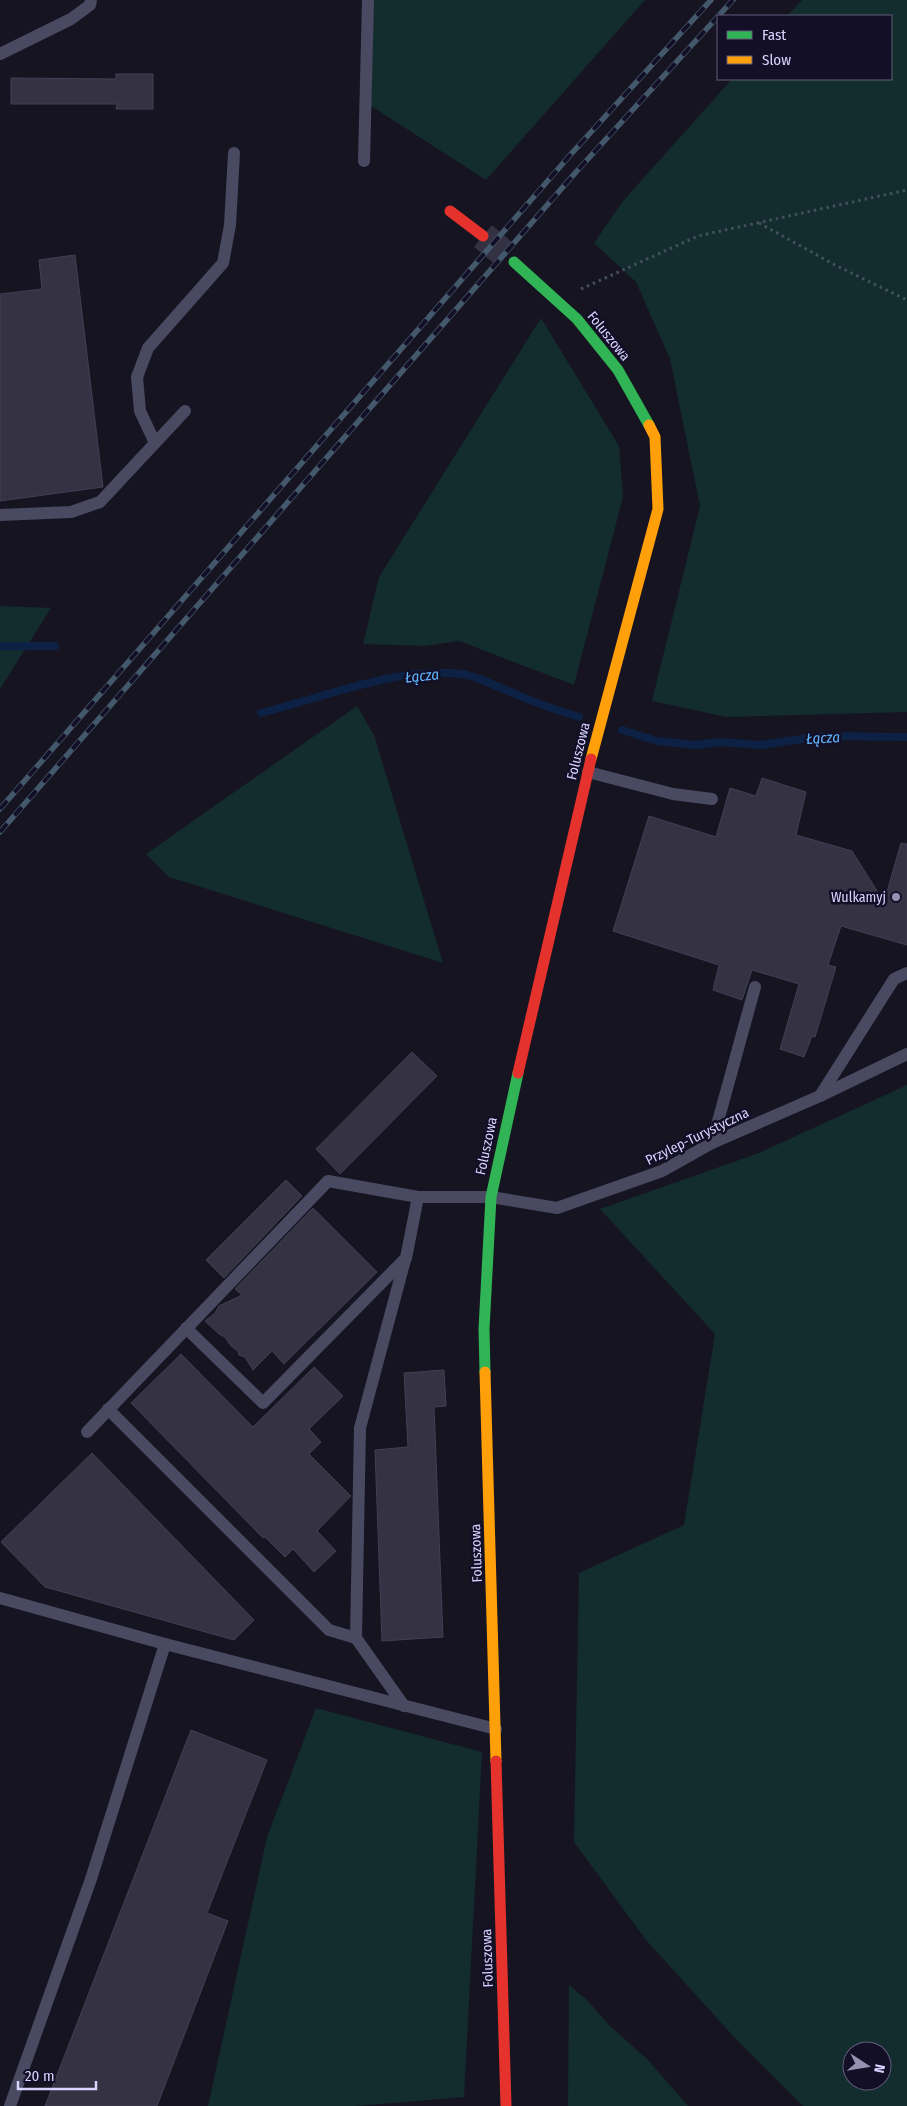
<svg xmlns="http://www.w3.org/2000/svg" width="907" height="2106" font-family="'Fira Sans Condensed',sans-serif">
	<rect width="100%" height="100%" fill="#161421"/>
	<g fill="#132c2d" fill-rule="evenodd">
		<polygon points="371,0 645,0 486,180 368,104"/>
		<polygon points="802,0 907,0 907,712 726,717 652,701 700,506 670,359 636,282 594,243 623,201 732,79 891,79 891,16 787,16"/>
		<polygon points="541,318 619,446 623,497 574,685 459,641 425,646 363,644 379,577"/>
		<polygon points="0,606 51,608 0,689"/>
		<polygon points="357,706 374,735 443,963 169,877 146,854"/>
		<path d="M 907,1085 L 907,2106 L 803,2106 L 734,2037 L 646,1940 L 574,1842 L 579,1573 L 684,1525 L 715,1334 L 600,1209 L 759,1153 ZM 852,2051 L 882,2051 L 882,2081 L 852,2081 Z"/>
		<polygon points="316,1708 482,1752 464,2097 355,2106 208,2106 267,1837"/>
		<polygon points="569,1985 587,2000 609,2025 648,2060 688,2106 568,2106"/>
	</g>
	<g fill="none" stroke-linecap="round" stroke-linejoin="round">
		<g stroke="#0d2144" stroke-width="8">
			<polyline points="0,646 55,646"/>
			<path d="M 261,713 C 322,698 398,666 461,674 C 477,676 493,685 508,691 C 531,701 555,710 579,717"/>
			<polyline points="622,730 657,741 696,745 720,742 761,745 822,736 907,737"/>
		</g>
	</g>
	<g fill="#343243" stroke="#433f54">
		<polygon points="116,74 153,74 153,109 116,109 117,104 11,104 11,78 116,79"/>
		<polygon points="75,255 103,487 0,501 0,294 42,289 39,260"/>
		<polygon points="762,778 806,792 796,835 852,851 884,902 901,843 907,844 907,945 841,926 828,965 836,967 815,1037 812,1036 804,1057 780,1049 799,984 752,970 742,1000 713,990 719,965 613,931 649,816 716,837 730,788 756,796"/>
		<polygon points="412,1052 437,1076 340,1174 316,1149"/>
		<polygon points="286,1180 302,1196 224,1278 206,1260"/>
		<polygon points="313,1208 377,1272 284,1364 272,1351 253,1370 245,1357 239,1355 238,1351 231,1346 225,1337 219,1334 205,1321 215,1313 219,1306 242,1295 235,1289"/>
		<polygon points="181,1354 253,1427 314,1367 343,1396 309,1429 321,1442 309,1454 351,1496 317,1531 336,1551 314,1572 293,1549 285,1557 265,1537 263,1538 131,1403"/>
		<polygon points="444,1370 446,1406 434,1407 443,1637 382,1641 375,1450 408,1447 404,1373"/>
		<polygon points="92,1453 254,1620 234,1640 45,1587 1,1542"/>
		<polygon points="191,1730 267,1760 207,1913 228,1921 157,2106 45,2106"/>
	</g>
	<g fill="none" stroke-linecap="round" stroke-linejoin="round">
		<polyline stroke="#333142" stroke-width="28" stroke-dasharray="28 14" stroke-linecap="butt" points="483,236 514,262"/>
		<g stroke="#44505f" stroke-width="3" stroke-dasharray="2.5 4" stroke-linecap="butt">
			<polyline points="759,223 835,265 907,300"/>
			<polyline points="581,289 698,236 907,190"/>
		</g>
		<g stroke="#4a4962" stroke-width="12">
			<polyline points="0,54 71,19 90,5 91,0"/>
			<polyline points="364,161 368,0"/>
			<polyline points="155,443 140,411 137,377 148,348 223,263 230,225 234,153"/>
			<polyline points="0,515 71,512 100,502 185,411"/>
			<polyline points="588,772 673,794 712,799"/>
			<polyline points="820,1096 894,979 907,973"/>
			<polyline points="712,1143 755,987"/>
			<polyline points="418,1197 491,1197 557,1208 662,1171 712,1143 820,1096 907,1054"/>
			<polyline points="108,1409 329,1630 356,1638"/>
			<polyline points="87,1432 328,1181 418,1197 406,1258 263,1403 186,1328"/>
			<polyline points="0,1598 165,1644 496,1729"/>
			<polyline points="404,1706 356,1638 360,1428 405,1260"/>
			<polyline points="10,2106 91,1879 165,1644"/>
		</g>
		<g stroke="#30b455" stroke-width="11">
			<polyline points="514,262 577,319 618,370 649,425"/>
			<polyline points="485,1372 484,1329 491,1197 518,1073"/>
		</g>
		<g stroke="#ff9f0a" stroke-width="11">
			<polyline points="591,759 658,509 655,437 649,425"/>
			<polyline points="485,1372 496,1761"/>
		</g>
		<g stroke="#e5322d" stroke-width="11">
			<polyline points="450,211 483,236"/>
			<polyline points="518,1073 591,759"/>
			<polyline points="496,1761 506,2106"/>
		</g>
		<g stroke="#43596b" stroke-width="5.5">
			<g id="rail">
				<polyline points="0,809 572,153 711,0"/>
				<polyline points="0,832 576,172 733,0"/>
			</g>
		</g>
		<use href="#rail" stroke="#130f26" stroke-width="4" stroke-dasharray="11" stroke-linecap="butt"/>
	</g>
	<circle fill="#9591b1" stroke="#130f26" stroke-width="2" cx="896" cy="897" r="5"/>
	<g text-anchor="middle" stroke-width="5" stroke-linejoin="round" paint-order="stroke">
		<g font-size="14" fill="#d9d4ff" stroke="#130f26">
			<text transform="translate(609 336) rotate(51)" y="5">Foluszowa</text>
			<text transform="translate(578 751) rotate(-76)" y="5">Foluszowa</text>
			<text transform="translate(697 1136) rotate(-26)" y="5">Przylep-Turystyczna</text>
			<text transform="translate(486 1146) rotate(-78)" y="5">Foluszowa</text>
			<text transform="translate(476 1553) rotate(-92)" y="5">Foluszowa</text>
			<text transform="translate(487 1958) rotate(-92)" y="5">Foluszowa</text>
		</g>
		<g font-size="14" fill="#d9d4ff" stroke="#130f26" text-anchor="end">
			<text x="886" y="902">Wulkamyj</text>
		</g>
		<g font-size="15" font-style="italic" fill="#62b6ff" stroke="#130f26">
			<text transform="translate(422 676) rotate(-6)" y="5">Łącza</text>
			<text transform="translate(823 738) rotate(-3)" y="5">Łącza</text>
		</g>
	</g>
	<rect x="717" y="15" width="175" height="65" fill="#130f26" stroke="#625e7d"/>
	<rect x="727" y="31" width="25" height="8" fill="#30b455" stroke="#625e7d"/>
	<text x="762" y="40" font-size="15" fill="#d9d4ff">Fast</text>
	<rect x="727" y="56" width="25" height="8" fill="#ff9f0a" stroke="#625e7d"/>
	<text x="762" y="65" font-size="15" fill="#d9d4ff">Slow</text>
	<g transform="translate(867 2066) rotate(102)"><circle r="24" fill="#130f26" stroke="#625e7d"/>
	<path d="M0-4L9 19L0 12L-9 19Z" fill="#9591b1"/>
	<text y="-8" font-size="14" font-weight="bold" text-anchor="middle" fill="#d9d4ff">N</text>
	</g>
	<path d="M18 2081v8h78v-8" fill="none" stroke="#d9d4ff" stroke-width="2.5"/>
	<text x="25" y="2081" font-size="15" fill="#d9d4ff" stroke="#130f26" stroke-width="4" paint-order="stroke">20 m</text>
</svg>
